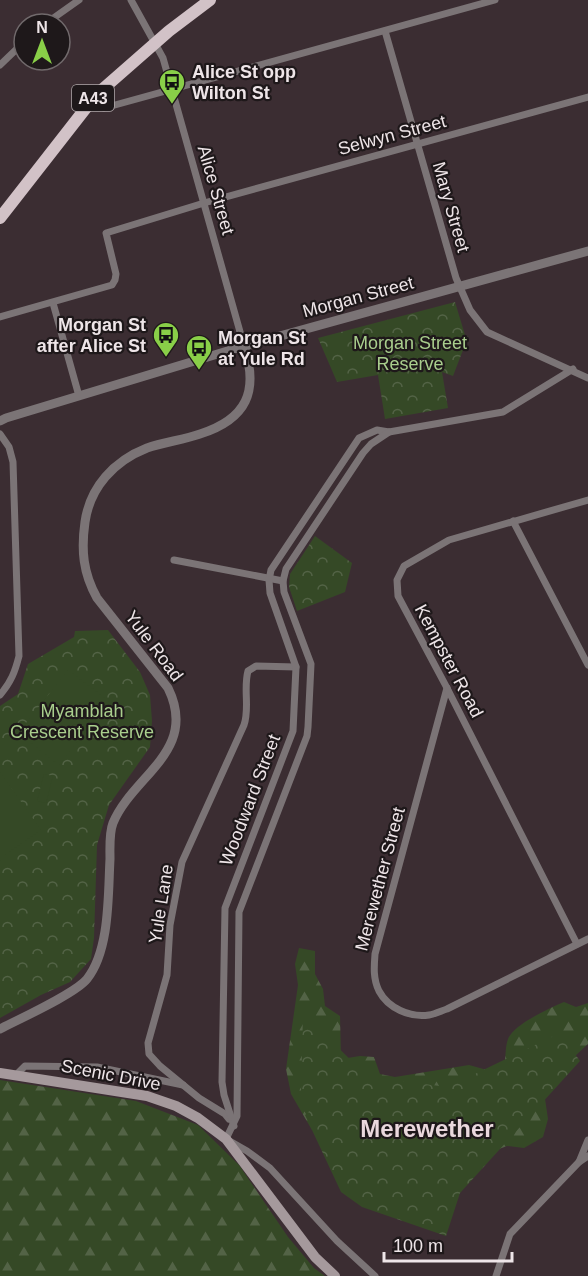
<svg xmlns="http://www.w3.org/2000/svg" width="588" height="1276" font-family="Arial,sans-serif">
	<defs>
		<pattern id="forest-firs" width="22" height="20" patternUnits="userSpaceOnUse" patternTransform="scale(1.5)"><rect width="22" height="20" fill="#354926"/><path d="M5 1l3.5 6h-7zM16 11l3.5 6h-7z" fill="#536346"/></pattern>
		<pattern id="park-crowns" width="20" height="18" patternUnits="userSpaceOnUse" patternTransform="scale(1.5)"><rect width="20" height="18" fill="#354926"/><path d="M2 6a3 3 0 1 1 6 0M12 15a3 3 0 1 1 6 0" fill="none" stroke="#536346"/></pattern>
	</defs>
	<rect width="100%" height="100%" fill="#3b2d32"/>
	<g fill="url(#forest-firs)">
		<path d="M 299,948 L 315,951 L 315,974 L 323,989 L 325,1006 L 340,1016 L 341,1059 L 360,1056 L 374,1057 L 380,1074 L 395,1077 L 469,1065 L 487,1070 L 504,1067 C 506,1058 505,1047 508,1039 C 514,1024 550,1008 564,1002 L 576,1007 L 588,1003 L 588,1044 L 574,1057 L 544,1092 L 548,1119 L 543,1137 L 524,1148 L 507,1146 L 499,1149 L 312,1130 L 291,1094 L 286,1069 L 298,985 L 295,964 Z"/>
		<polygon points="0,1080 136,1101 198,1125 239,1165 288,1237 314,1268 325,1276 0,1276"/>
	</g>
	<g fill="url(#park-crowns)">
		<polygon points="455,302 465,335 468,337 453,376 442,372 448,408 385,419 378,375 337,382 318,338"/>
		<polygon points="315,536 352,563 345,592 297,611 289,587 290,574"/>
		<polygon points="108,630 140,672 150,695 152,721 150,747 109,805 97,845 94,938 91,959 70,982 41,995 0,1018 0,706 18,694 28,664 74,637 75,631"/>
		<polygon points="303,1013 368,1077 448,1087 560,1033 580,1061 460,1193 446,1236 362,1207 341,1192 305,1115 315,1106 301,1091"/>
	</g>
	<g fill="#354926">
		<polygon points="68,670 109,701 59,765 18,733"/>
		<polygon points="0,772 41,830 6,854 0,861"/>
		<polygon points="44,774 53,776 46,803 37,801"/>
	</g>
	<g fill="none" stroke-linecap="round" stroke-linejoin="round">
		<g stroke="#7b7476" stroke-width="7">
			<polyline points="131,0 163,58 244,346"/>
			<polyline points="45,24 79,0"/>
			<polyline points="385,31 456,278 470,310 487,332 588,378"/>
			<polyline points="0,65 24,42"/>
			<polyline points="104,108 495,0"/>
			<polyline points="53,303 79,396"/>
			<polyline points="0,317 112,285 115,280 116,274 106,233 204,203 588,97"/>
			<path d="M 0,434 L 9,447 L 13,462 L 19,656 C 15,672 11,682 0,695"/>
			<polyline points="513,521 588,665"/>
			<polyline points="174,560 283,581"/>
			<path d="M 447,688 L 375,954 C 374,967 373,979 379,991 C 388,1008 410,1018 429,1015 C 435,1014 441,1011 447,1009 L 588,939"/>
			<polyline points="577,944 447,688 398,596 397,580 404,566 449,540 588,500"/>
			<polyline points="15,1076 25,1066 97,1067 183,1085"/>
			<path d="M 229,1119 L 225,1114 L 199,1098 L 160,1066 L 149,1054 L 148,1043 L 167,975 L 170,925 L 182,862 L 244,725 C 250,708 243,689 248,671 L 256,666 L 296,667"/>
			<polyline points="234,1126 224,1095 222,1082 225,908 293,731 296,667 270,593 269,580 271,570 359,438 377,430 389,432 503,412 573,369"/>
			<polyline points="579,1162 588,1140"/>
			<polyline points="375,1276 337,1241 270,1168 247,1151 226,1139 237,1116 239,912 307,736 308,727 311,664 284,592 283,581 286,569 363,453 371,444 389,432"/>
			<polyline points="496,1276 510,1234 579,1162 588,1156"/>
		</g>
		<g stroke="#7b7476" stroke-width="9">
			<polyline points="0,421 6,418 244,346 588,251"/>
			<path d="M 0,1029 C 19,1019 75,994 87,979 C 110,950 108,895 110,859 C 110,848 109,833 113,823 C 133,775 199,751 168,688 L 97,598 C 83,573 81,550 85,522 C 90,487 114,461 147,448 C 164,442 183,440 200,434 C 247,419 259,391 244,346"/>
		</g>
		<polyline stroke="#a5999c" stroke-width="10" points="0,1073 147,1096 176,1106 198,1118 226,1139 315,1257 335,1276"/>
		<polyline stroke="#d2c2c7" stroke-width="12" points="0,218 96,95 169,31 210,0"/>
	</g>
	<defs>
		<g id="bus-pin" transform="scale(1.35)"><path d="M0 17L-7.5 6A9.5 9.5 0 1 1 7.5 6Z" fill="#89cf48" stroke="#1e181a"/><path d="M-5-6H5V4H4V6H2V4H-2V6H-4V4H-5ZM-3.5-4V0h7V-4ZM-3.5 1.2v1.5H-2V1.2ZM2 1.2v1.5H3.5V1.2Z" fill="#111"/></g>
	</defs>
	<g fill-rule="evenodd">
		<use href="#bus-pin" x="172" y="82"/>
		<use href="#bus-pin" x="166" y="335"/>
		<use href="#bus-pin" x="199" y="348"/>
	</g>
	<g text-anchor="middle" stroke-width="4.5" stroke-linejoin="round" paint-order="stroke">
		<rect fill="#1e181a" stroke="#b0a8aa" stroke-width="1.5" x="72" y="85" width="42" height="26" rx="4.5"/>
		<g font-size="16" font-weight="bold" fill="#eee5e8">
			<text x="93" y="104">A43</text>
		</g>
		<g font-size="18" font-weight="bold" fill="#eee5e8" stroke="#1e181a" text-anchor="start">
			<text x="192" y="78">Alice St opp<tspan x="192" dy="21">Wilton St</tspan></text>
			<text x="146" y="331" text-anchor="end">Morgan St<tspan x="146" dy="21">after Alice St</tspan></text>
			<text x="218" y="344">Morgan St<tspan x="218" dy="21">at Yule Rd</tspan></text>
		</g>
		<g font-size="18" fill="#eee5e8" stroke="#1e181a">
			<text transform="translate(392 135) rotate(-15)" y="6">Selwyn Street</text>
			<text transform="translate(216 190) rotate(74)" y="6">Alice Street</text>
			<text transform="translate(451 207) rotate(74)" y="6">Mary Street</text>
			<text transform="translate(358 297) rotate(-15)" y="6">Morgan Street</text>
			<text transform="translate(154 646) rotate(53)" y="6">Yule Road</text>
			<text transform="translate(449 661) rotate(62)" y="6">Kempster Road</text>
			<text transform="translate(250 800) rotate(-69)" y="6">Woodward Street</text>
			<text transform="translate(380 879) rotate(-75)" y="6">Merewether Street</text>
			<text transform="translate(161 904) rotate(-81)" y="6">Yule Lane</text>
			<text transform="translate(111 1075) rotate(11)" y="6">Scenic Drive</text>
		</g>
		<g font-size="18" fill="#a9ce8d" stroke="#1e181a">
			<text x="410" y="349">Morgan Street<tspan x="410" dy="21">Reserve</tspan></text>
			<text x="82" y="717">Myamblah<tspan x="82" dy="21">Crescent Reserve</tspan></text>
		</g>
		<g font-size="24" font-weight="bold" fill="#ead8dd" stroke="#1e181a">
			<text x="427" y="1137">Merewether</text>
		</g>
	</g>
	<g transform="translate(42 42)"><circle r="28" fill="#1e181a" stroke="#716a6c" stroke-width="1.5"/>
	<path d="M0-4.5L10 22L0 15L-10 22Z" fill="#89cf48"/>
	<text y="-9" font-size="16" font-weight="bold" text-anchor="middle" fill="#eee5e8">N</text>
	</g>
	<path d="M384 1252v9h128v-9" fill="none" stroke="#eee5e8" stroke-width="3"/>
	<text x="393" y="1252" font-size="18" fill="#eee5e8" stroke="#1e181a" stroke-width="4.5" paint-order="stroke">100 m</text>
</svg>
